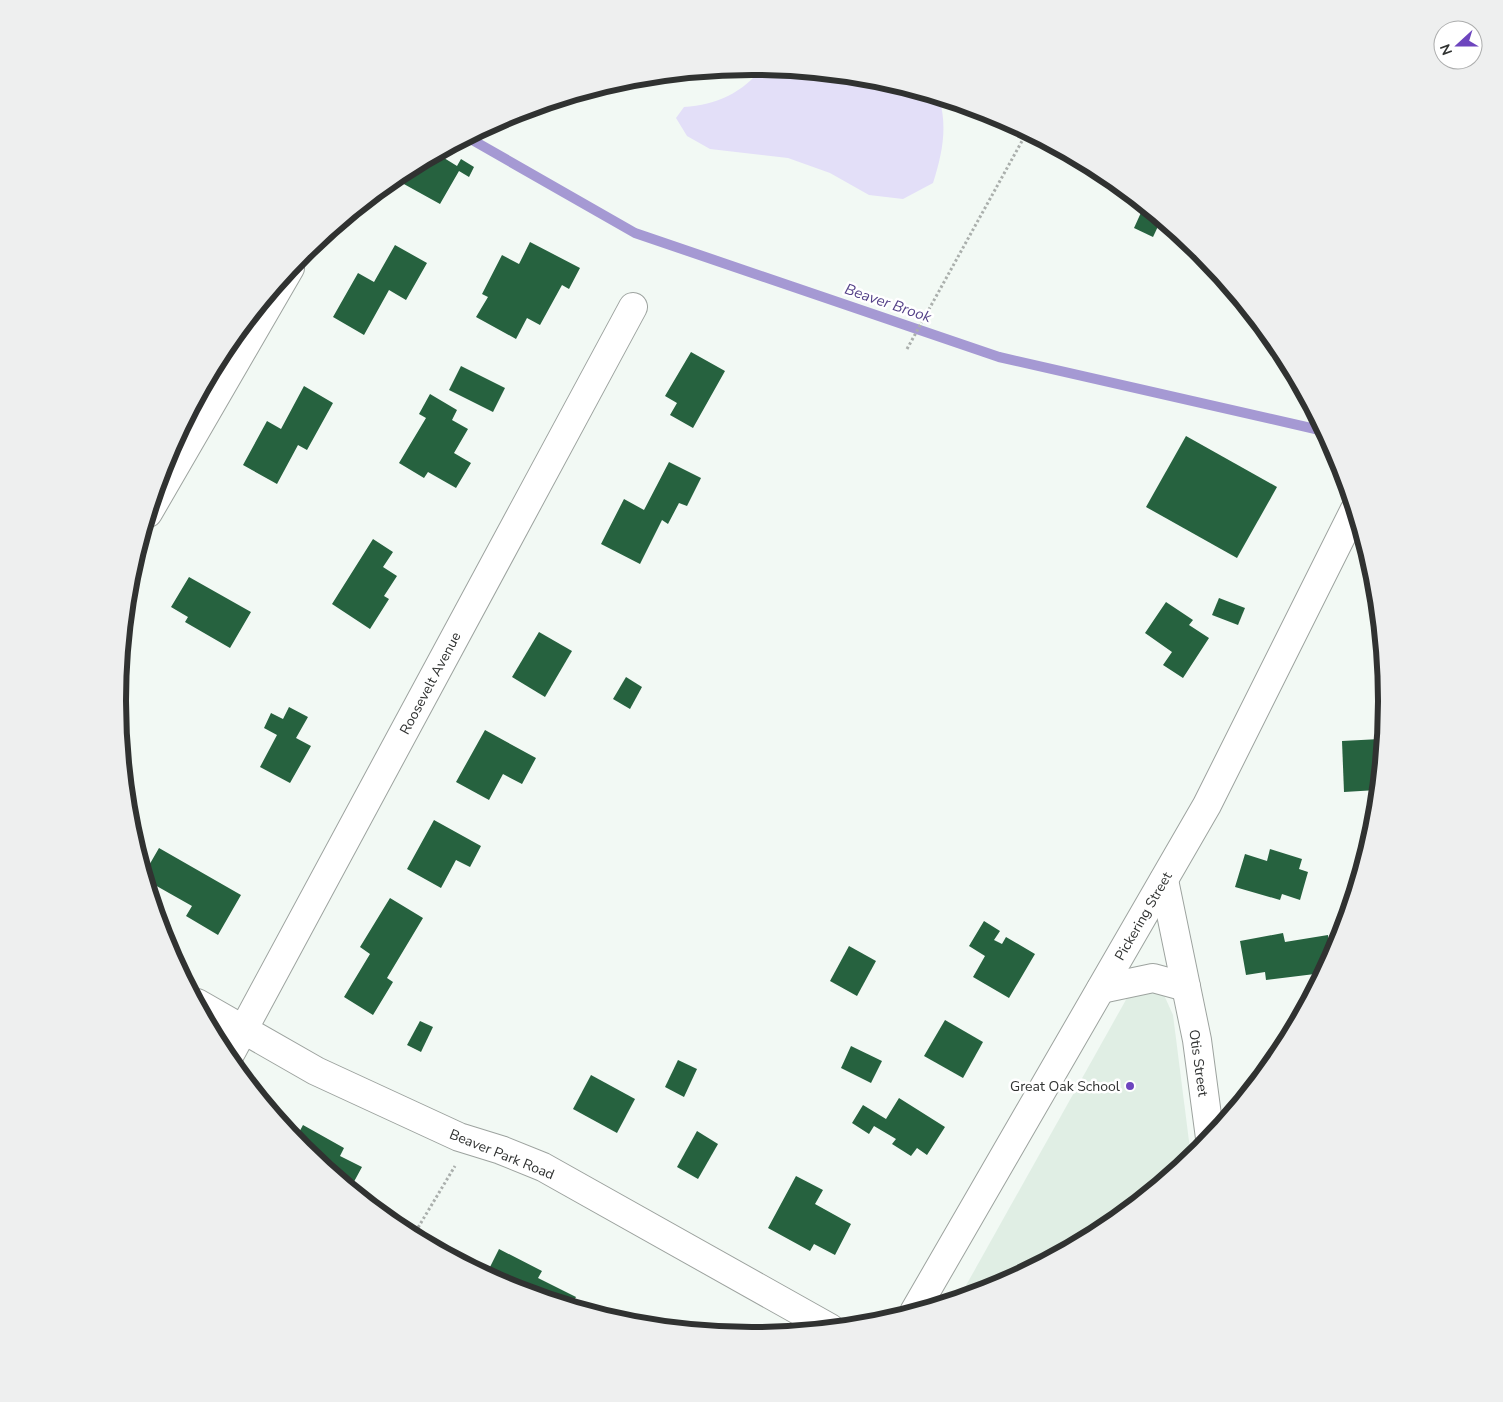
<svg xmlns="http://www.w3.org/2000/svg" width="1503" height="1402" font-family="'Nunito Sans',sans-serif">
	<rect width="100%" height="100%" fill="#f2f9f4"/>
	<polygon fill="#e0eee4" points="1148,986 1164,995 1173,1015 1191,1157 1104,1229 994,1288 959,1298 1132,989"/>
	<path fill="#e3dff8" d="M 763,67 L 876,79 L 939,98 C 948,127 942,155 933,183 L 903,199 L 869,195 L 830,173 L 788,158 L 710,149 L 687,136 L 676,118 L 684,107 C 717,105 742,93 763,67 Z"/>
	<g fill="none" stroke-linecap="round" stroke-linejoin="round">
		<polyline stroke="#a599d3" stroke-width="10" points="467,137 635,233 999,357 1324,431"/>
	</g>
	<g fill="#26623f">
		<polygon points="436,153 457,166 461,159 474,167 469,177 459,171 440,204 393,178"/>
		<polygon points="1144,206 1161,220 1153,237 1134,228"/>
		<polygon points="530,242 580,268 569,289 562,285 540,325 527,318 516,339 476,317 488,297 482,294 502,255 519,264"/>
		<polygon points="395,245 427,263 406,300 389,290 364,335 333,317 358,273 374,282"/>
		<polygon points="691,352 725,371 693,428 670,415 677,403 665,396"/>
		<polygon points="461,366 505,388 493,412 449,390"/>
		<polygon points="304,386 333,403 307,450 298,445 277,484 243,465 267,421 281,429"/>
		<polygon points="430,394 457,410 452,420 468,429 454,453 471,463 456,488 428,472 424,478 399,463 426,418 419,414"/>
		<polygon points="1186,436 1277,487 1237,558 1146,507"/>
		<polygon points="669,462 701,478 687,506 679,503 668,524 662,520 640,564 601,544 624,499 644,510"/>
		<polygon points="373,539 393,552 383,567 397,576 384,596 389,599 370,629 332,604"/>
		<polygon points="189,577 251,612 230,648 185,622 188,617 171,607"/>
		<polygon points="1219,598 1245,608 1238,625 1212,615"/>
		<polygon points="1166,602 1193,620 1189,625 1209,638 1183,678 1163,665 1172,652 1145,633"/>
		<polygon points="539,632 572,651 545,697 512,677"/>
		<polygon points="626,677 642,687 630,709 613,699"/>
		<polygon points="289,707 308,717 296,738 311,746 290,783 260,767 277,735 264,728 271,713 283,719"/>
		<polygon points="485,730 536,758 522,784 503,774 489,800 456,782"/>
		<polygon points="1380,739 1382,744 1377,790 1344,792 1342,741"/>
		<polygon points="434,820 481,846 470,867 456,860 441,888 407,869"/>
		<polygon points="159,848 241,895 218,935 186,916 192,906 146,880 144,874"/>
		<polygon points="1270,849 1302,859 1299,869 1308,872 1300,900 1282,894 1280,900 1235,887 1245,854 1267,861"/>
		<polygon points="390,898 423,918 387,978 393,982 373,1015 344,997 370,954 360,947"/>
		<polygon points="984,921 1000,931 994,940 1002,944 1006,937 1035,954 1009,998 973,977 985,956 969,946"/>
		<polygon points="1283,933 1285,942 1328,935 1330,959 1323,973 1266,980 1265,972 1246,975 1240,941"/>
		<polygon points="849,946 876,961 857,996 830,981"/>
		<polygon points="945,1020 983,1042 963,1078 924,1056"/>
		<polygon points="420,1021 433,1027 421,1052 407,1045"/>
		<polygon points="851,1046 882,1061 871,1083 841,1068"/>
		<polygon points="678,1060 697,1069 684,1097 665,1087"/>
		<polygon points="591,1075 635,1099 617,1133 573,1109"/>
		<polygon points="899,1098 945,1127 927,1155 917,1148 911,1156 892,1144 896,1139 874,1126 869,1134 852,1123 863,1105 886,1119"/>
		<polygon points="303,1125 344,1148 340,1156 362,1167 350,1189 302,1150 295,1140"/>
		<polygon points="697,1131 718,1144 698,1179 677,1167"/>
		<polygon points="796,1176 823,1190 815,1204 851,1224 835,1255 814,1244 810,1251 768,1228"/>
		<polygon points="499,1249 542,1271 538,1278 576,1297 571,1306 508,1287 486,1275"/>
	</g>
	<g fill="none" stroke-linecap="round" stroke-linejoin="round">
		<g stroke="#9da39f" stroke-width="30">
			<g id="minor">
				<polyline points="148,513 290,268"/>
				<polyline points="1164,880 1197,1040 1210,1138"/>
				<polyline points="1101,989 1153,978 1186,987"/>
				<polyline points="197,1003 316,1071 459,1137 501,1150 543,1167 830,1328"/>
				<polyline points="228,1058 633,307"/>
				<polyline points="914,1312 1207,805 1354,511"/>
			</g>
		</g>
		<g stroke="#aaafac" stroke-width="3" stroke-dasharray="2.5 2.5" stroke-linecap="butt">
			<polyline points="907,349 1027,132"/>
			<polyline points="413,1236 455,1166"/>
		</g>
		<use href="#minor" stroke="#fff" stroke-width="28"/>
	</g>
	<circle fill="#6d45be" stroke="#fff" stroke-width="2" cx="1130" cy="1086" r="5"/>
	<g text-anchor="middle" stroke-width="5" stroke-linejoin="round" paint-order="stroke">
		<g font-size="14" fill="#303231" stroke="#fff">
			<text transform="translate(430 683) rotate(-62)" y="5">Roosevelt Avenue</text>
			<text transform="translate(1143 916) rotate(-60)" y="5">Pickering Street</text>
			<text transform="translate(1199 1063) rotate(82)" y="5">Otis Street</text>
			<text transform="translate(502 1154) rotate(22)" y="5">Beaver Park Road</text>
		</g>
		<g font-size="14" fill="#303231" stroke="#fff" text-anchor="end">
			<text x="1120" y="1091">Great Oak School</text>
		</g>
		<g font-size="15" font-style="italic" fill="#544188" stroke="#fff">
			<text transform="translate(888 303) rotate(19)" y="5">Beaver Brook</text>
		</g>
	</g>
	<path d="M0 0H1503V1402H0ZM126 701a626 626 0 1 1 1252 0a626 626 0 1 1-1252 0Z" fill="#eeefef" fill-rule="evenodd"/>
	<path fill="none" stroke="#303231" stroke-width="6" d="M126 701a626 626 0 1 1 1252 0a626 626 0 1 1-1252 0Z"/>
	<g transform="translate(1458 45) rotate(249)"><circle r="24" fill="#ffffff" stroke="#acadad"/>
	<path d="M0-4L9 19L0 12L-9 19Z" fill="#6d45be"/>
	<text y="-8" font-size="14" font-weight="bold" text-anchor="middle" fill="#303231">N</text>
	</g>
</svg>
